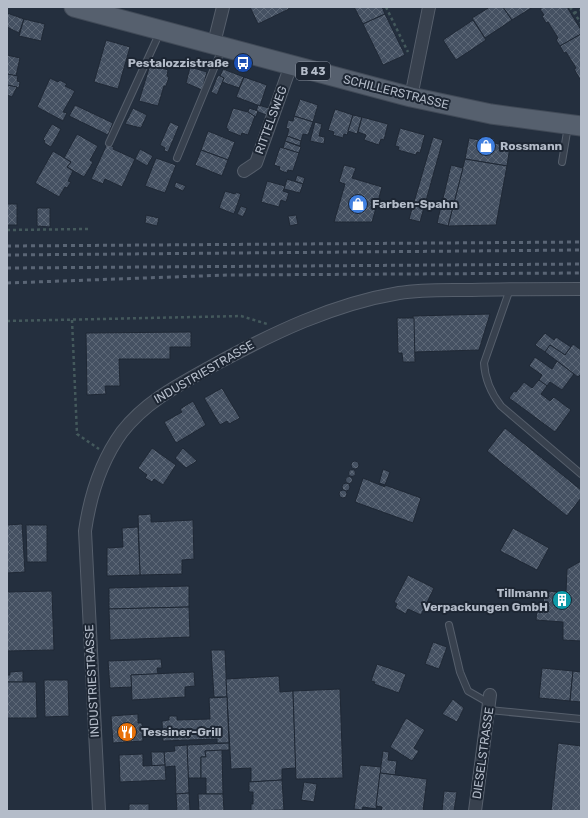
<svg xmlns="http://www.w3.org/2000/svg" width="588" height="818" font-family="Rubik,sans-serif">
	<defs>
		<pattern id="building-cross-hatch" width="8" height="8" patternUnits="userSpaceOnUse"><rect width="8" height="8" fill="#455162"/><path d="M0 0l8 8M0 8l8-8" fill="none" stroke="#5d6877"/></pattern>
	</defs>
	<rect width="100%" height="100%" fill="#242f3e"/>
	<g fill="url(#building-cross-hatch)" stroke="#1f2835">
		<polygon points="250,7 288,7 289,9 258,24"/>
		<polygon points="354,7 382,7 385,14 363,24"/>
		<polygon points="490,7 503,7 512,20 485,38 472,18"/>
		<polygon points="503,7 533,7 512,20"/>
		<polygon points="543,7 567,7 581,30 581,34 560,46 556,40 558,38 548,22 546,23 542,16 544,15 540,9"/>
		<polygon points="7,13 24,19 19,33 7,27"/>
		<polygon points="385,14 405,55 383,65 363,24"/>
		<polygon points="24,19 45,24 41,41 19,36"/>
		<polygon points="473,20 486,40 456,60 443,40"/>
		<polygon points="581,34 581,81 574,69 576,68 566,52 564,53 560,46"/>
		<polygon points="106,40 130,47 118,89 94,82"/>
		<polygon points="7,55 20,58 16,76 7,74"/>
		<polygon points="154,62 159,63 158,67 168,70 167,76 169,77 166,86 164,86 158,106 139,101 150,65 152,65"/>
		<polygon points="190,67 207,72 202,90 186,83"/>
		<polygon points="223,69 244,77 239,88 222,82 224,78 220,76"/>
		<polygon points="7,74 18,76 17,81 20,82 19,88 7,85"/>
		<polygon points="218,75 224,78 217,95 211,92"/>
		<polygon points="244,77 267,85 260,106 236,97"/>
		<polygon points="50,78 58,82 60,80 67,84 65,86 75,91 63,112 67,113 63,121 37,107"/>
		<polygon points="7,85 17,87 12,97 7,95"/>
		<polygon points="300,99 318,105 313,122 294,116"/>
		<polygon points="75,105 113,123 108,135 69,116"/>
		<polygon points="258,105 269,108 266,115 256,111"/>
		<polygon points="133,108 147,115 141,128 125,124"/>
		<polygon points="233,108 248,112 255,116 248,135 242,133 241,136 228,131 228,129 226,128"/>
		<polygon points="249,108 258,111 256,117 248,112"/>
		<polygon points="335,109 353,115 347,135 344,134 343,138 333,135 334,132 328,130"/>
		<polygon points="353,115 362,117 357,134 348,131"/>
		<polygon points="294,116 313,122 308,135 303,134 301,141 287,136 289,129 286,128 288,120 293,121"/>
		<polygon points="362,117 388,124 384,140 381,139 379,145 364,140 366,135 358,132"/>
		<polygon points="170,122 179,126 168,152 164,151 165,148 160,145"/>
		<polygon points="315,122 322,124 319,136 325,137 324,144 310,141"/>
		<polygon points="52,124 61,129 51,147 44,143 45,141 43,139"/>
		<polygon points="400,128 425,135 420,153 417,152 416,155 398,150 399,147 395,146"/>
		<polygon points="208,131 235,142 228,160 201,150"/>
		<polygon points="77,134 98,146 90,160 93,162 84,177 67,167 71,162 64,158"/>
		<polygon points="287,136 301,141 300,146 285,141"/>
		<polygon points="433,137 443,140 420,222 409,219"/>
		<polygon points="469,138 510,146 507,166 465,159"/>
		<polygon points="285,141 301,147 299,153 283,148"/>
		<polygon points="107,144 114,147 113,149 135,159 122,187 105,179 103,184 91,179"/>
		<polygon points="280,147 299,153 293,171 288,170 287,173 279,170 280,167 274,165"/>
		<polygon points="140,149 153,156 147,166 135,159"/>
		<polygon points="201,150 228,160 222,176 195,165"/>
		<polygon points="53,151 71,162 67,167 73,171 68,181 71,182 67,188 65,187 59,197 35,183"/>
		<polygon points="156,158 176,165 165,193 145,186"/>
		<polygon points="465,159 507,166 496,225 448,226"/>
		<polygon points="344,165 356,168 352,178 382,187 372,222 334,222 345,184 339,182"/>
		<polygon points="451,165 463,168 448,226 437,223"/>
		<polygon points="297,175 305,178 303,184 295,181"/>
		<polygon points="287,179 303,184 300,193 284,189"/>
		<polygon points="267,181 285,186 283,191 289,193 286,202 281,200 279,207 261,202"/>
		<polygon points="176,182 186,186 183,191 174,187"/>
		<polygon points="225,191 235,194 236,192 241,194 234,214 219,208"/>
		<rect x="7" y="204" width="10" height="21"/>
		<polygon points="241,206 247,208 243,217 237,214"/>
		<polygon points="37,208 50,208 50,227 37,226"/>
		<polygon points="146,215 159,218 157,226 145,223"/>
		<polygon points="296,215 298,224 290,226 288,216"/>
		<polygon points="490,314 479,350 414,352 413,316"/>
		<polygon points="397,318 414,318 415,362 403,362 402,353 398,353"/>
		<polygon points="191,332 191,347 170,347 170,359 119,359 120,386 105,386 106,394 87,395 86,333"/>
		<polygon points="545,333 554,340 556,337 571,347 565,355 550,345 545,352 535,345"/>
		<polygon points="573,344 581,350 581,374 578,377 545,352 550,345 565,355"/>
		<polygon points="535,357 552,369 557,361 574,374 562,390 550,382 547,386 539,380 542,375 529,366"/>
		<polygon points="539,380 547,386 541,394 550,401 554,397 571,410 555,432 509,398 514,391 516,392 524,382 532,388"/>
		<polygon points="222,388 240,418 229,424 227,421 220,425 204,398"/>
		<polygon points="193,401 206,425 176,443 164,422 182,412 180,409"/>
		<polygon points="505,428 581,490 581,498 567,516 487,451"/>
		<polygon points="152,448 176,465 163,485 154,479 152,482 145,478 147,475 138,468"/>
		<polygon points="183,448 197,461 186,468 175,458"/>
		<circle cx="355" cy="465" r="4"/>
		<polygon points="383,469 390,472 385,485 379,483"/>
		<circle cx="352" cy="473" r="3.5"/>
		<circle cx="349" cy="480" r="3.5"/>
		<polygon points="363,478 385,487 385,485 421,498 413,523 355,502"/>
		<circle cx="346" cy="487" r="4"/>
		<circle cx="343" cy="494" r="4"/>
		<polygon points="151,514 151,522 193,520 194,559 182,560 182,574 140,575 138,515"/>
		<polygon points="22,524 25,572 7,573 7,525"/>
		<polygon points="26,525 47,525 47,562 27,562"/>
		<polygon points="138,527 140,575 107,576 107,548 123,547 122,528"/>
		<polygon points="513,528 549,548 537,570 500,551"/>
		<polygon points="581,561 581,641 563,640 563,622 536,620 537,608 543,608 544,591 566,592 567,569"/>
		<polygon points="408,575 434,588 421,615 408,609 406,614 395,608 397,604 394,602"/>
		<polygon points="189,586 189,607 109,609 109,588"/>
		<polygon points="52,591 54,650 7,651 7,592"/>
		<polygon points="189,607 190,637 110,640 109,609"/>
		<polygon points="433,642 447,647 439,669 425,664"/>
		<polygon points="211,650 225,650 227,697 214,697"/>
		<polygon points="161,659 162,668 157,668 158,674 131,675 132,687 110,688 108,661"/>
		<polygon points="377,664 406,674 399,693 374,684 375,682 371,681"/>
		<polygon points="542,668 573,671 570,701 539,698"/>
		<polygon points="23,671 23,682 7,682 7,675 10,675 10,672"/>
		<polygon points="573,671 581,672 581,702 570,701"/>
		<polygon points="194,672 195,686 185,687 185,697 132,700 131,675"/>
		<polygon points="279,676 280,692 293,691 296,768 282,769 282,780 251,782 251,768 231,769 226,679"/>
		<polygon points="44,680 68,680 69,716 45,717"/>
		<polygon points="7,682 36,682 37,718 7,718"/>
		<polygon points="340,689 343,778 296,779 293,691"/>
		<polygon points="227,697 229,743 217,743 217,739 163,741 162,721 169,720 169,716 177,716 177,720 210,719 209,698"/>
		<polygon points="453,699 464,708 457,722 442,714"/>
		<polygon points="138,714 138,723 142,723 143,741 113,743 111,716"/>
		<polygon points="406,718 425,730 414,748 419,751 412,761 390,747"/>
		<polygon points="229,743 229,750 205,751 206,757 201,757 201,778 188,778 187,745"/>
		<polygon points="558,743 581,746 581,811 544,811 551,811"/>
		<polygon points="187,745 189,793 176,794 175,766 165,767 164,752 175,751 174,746"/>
		<polygon points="222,750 223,794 206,794 206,778 201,778 201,757 206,757 205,751"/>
		<polygon points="383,751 389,752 388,760 397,761 395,775 380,773"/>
		<polygon points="151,752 164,752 165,765 152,766"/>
		<polygon points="143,754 143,766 165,765 166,780 120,782 119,755"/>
		<polygon points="360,765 381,767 376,809 363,807 362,810 354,809"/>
		<polygon points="380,773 427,779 423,811 381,811 382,807 376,806"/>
		<polygon points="282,780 284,810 251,811 251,804 253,804 253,792 249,792 249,782"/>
		<polygon points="304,782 317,784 314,802 301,800"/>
		<polygon points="444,791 457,792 454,811 442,811"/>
		<polygon points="189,793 190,811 177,811 176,794"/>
		<polygon points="198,794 223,794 224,811 199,811"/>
		<rect x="129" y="804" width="20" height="7"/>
	</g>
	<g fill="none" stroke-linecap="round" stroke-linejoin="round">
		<g stroke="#565f6c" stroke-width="8">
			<g id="lane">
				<polyline points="109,143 160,32"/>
				<polyline points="177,158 222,49"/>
				<polyline points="562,162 568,126"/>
				<path d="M 510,289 L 484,363 C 485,380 491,393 501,406 L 581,474"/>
				<polyline points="449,625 460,672 468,691 489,703"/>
				<polyline points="489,710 581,719"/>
			</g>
		</g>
		<g stroke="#565f6c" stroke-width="14">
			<g id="street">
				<polyline points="214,43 223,7"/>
				<polyline points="411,97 429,7"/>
				<polyline points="244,171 256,163 291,65"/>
				<path d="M 99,811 L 85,531 C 90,496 101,461 122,432 C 146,401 180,384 214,365 C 273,333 333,304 399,293 C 423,289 448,290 472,290 C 508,289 545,289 581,289"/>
				<polyline points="475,811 490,695"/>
			</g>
		</g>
		<g stroke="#414a57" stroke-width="21">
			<polyline id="primary" points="74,7 411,97 491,114 581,126"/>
		</g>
		<g stroke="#44595c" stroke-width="2.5" stroke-dasharray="3 3" stroke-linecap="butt">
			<polyline points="386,7 408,52"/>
			<polyline points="570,7 581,23"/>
			<polyline points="574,13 581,10"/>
			<polyline points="7,230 89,229"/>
			<polyline points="72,320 77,434 99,449"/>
			<polyline points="7,321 241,316 267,324"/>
		</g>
		<use href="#lane" stroke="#38414e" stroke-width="6"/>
		<use href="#street" stroke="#38414e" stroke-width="12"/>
		<use href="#primary" stroke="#56606e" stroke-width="19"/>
		<g stroke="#5a6575" stroke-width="3" stroke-dasharray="4 4" stroke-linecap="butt">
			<polyline points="7,246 581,242"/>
			<polyline points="7,255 581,250"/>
			<polyline points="7,268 581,264"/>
			<polyline points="7,283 227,275 581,273"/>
		</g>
	</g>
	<defs>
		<g id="bus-disc" transform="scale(1)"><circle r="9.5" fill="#1a4fb4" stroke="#1d2633"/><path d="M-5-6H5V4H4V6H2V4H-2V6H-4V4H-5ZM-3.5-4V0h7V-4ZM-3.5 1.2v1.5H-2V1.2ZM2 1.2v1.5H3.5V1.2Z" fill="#fff"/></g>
		<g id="shop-disc" transform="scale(1)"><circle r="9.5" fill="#3f7fe0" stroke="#1d2633"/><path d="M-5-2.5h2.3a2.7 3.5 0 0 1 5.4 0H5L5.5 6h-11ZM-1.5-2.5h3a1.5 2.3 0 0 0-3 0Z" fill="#fff"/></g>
		<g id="building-disc" transform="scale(1)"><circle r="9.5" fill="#0f9aa8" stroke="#1d2633"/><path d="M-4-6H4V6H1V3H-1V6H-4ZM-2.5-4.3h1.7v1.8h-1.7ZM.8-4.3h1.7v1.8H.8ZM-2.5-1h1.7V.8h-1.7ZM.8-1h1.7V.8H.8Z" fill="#fff"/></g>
		<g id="restaurant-disc" transform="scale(1)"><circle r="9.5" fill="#e8710a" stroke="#1d2633"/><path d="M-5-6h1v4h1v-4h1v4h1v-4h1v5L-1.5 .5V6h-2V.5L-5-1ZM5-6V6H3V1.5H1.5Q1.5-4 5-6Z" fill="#fff"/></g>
	</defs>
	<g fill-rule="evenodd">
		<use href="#bus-disc" x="243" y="63"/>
		<use href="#shop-disc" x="486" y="146"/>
		<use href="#shop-disc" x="358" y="204"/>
		<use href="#building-disc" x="562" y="600"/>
		<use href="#restaurant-disc" x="127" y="732"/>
	</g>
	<g text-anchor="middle" stroke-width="4" stroke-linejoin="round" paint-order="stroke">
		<rect fill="#1d2633" stroke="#878f9c" stroke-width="1" x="296" y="62" width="34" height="18" rx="3"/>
		<g font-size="11" font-weight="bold" fill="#b4bcc9">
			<text x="313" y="75">B 43</text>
		</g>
		<g font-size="12" font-weight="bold" fill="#b4bcc9" stroke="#1d2633" text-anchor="start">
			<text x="229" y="67" text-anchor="end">Pestalozzistraße</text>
			<text x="500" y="150">Rossmann</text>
			<text x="372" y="208">Farben-Spahn</text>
			<text x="548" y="597" text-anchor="end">Tillmann<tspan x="548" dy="14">Verpackungen GmbH</tspan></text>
			<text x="141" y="736">Tessiner-Grill</text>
		</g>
		<g font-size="12" fill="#b4bcc9" stroke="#1d2633">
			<text transform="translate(396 92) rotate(14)" y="4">SCHILLERSTRASSE</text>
			<text transform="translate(271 120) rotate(-70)" y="4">RITTELSWEG</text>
			<text transform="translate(204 372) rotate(-30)" y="4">INDUSTRIESTRASSE</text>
			<text transform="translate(92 681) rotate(-93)" y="4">INDUSTRIESTRASSE</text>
			<text transform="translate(483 753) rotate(-82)" y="4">DIESELSTRASSE</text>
		</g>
	</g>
	<rect width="588" height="818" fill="none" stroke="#b4bcc9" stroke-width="16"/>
</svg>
